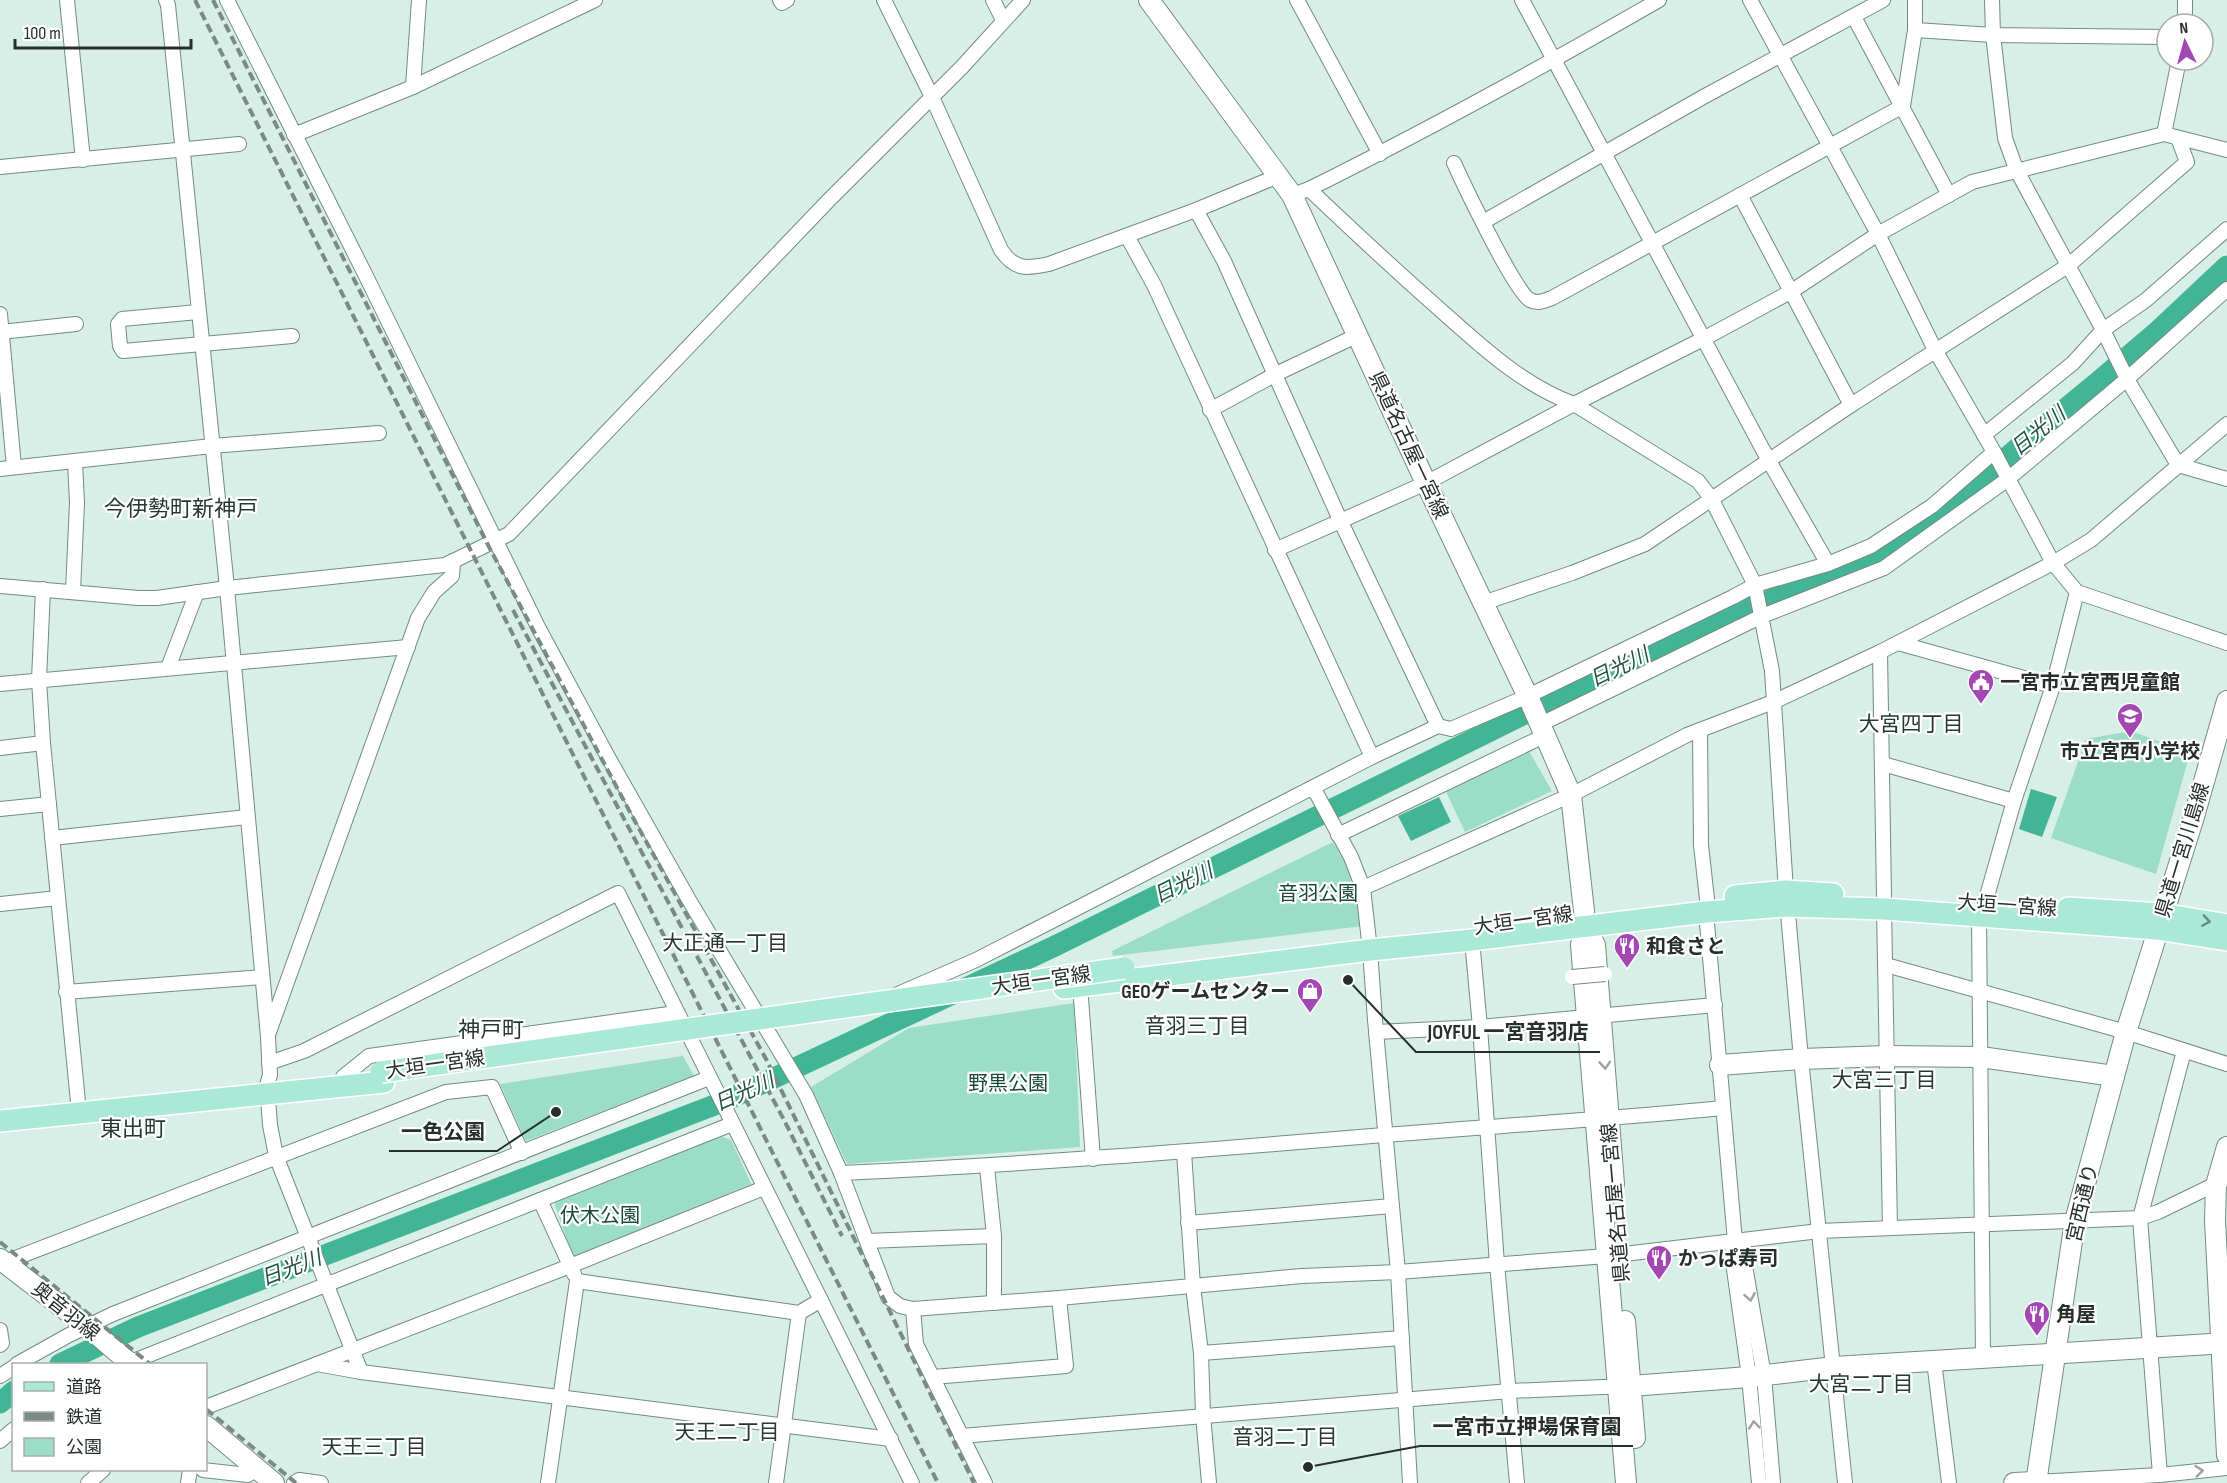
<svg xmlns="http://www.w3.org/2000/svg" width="2227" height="1483" font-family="'Sofia Sans Condensed','Noto Sans JP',sans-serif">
	<rect width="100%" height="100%" fill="#d7efe6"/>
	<g fill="#9bddc7">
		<polygon points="2131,731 2190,753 2156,874 2051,838 2086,739"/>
		<polygon points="1525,744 1552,791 1465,832 1442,783"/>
		<path d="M 1333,842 C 1354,872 1358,891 1363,926 L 1113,956 L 1112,951 Z"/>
		<polygon points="1074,1003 1080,1147 847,1164 811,1087 909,1028"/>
		<polygon points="683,1056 694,1076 526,1141 500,1084"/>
		<polygon points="723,1137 731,1140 751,1184 573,1258 555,1205 555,1200 695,1144"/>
	</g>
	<g fill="#42b596">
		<polygon points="2031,789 2057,797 2042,837 2019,829"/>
		<polygon points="1439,797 1451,822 1411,841 1398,816"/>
	</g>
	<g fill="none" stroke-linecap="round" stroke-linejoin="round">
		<g stroke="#42b596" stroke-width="21">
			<polyline points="60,1364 138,1327 725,1101 1055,946 1707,624 1844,572 1892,551 1947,510 2021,445 2098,382 2159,330 2227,266"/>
			<polyline points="0,1403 14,1391"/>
		</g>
		<g stroke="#748a82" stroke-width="16">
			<g id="street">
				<polyline points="67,0 83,160"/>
				<polyline points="166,0 168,5 227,588 268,1037 270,1075 267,1085 270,1125 276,1156 361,1372"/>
				<polyline points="227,0 366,276 538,627 608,757 689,900 806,1095 841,1173 888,1297 900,1306 913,1309 916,1344 985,1483"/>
				<polyline points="780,0 782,3 787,0"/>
				<path d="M 884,0 L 932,97 L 1001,250 C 1015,270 1026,269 1049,264 L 1196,210 L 1278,176"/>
				<polyline points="993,0 1003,20"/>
				<polyline points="1297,0 1380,154"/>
				<polyline points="1522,0 1769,461 1828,564"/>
				<polyline points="1750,0 1878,234 1935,350 1994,452 2053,563 2077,592 2227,643"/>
				<polyline points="1992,0 1993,35 2005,138 2016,169 2103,330 2127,379 2178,465 2227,479"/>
				<polyline points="2185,0 2185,24"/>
				<polyline points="1854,17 1949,195"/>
				<polyline points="1915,30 1993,35 2167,37"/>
				<polyline points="413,87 419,0"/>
				<polyline points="2164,134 2179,60"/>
				<polyline points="294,135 413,87 595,0"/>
				<path d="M 1454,163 C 1463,183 1516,294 1530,300 C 1538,304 1544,301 1552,298 L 1903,106 L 1915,30 L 1915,0"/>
				<polyline points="0,167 239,144"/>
				<path d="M 1309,189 C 1428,130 1544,66 1659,0"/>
				<path d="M 1292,195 L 1309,189 C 1351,229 1393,268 1437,307 C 1479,344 1520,384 1574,404 L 1698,481 L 1711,498 L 1755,585 L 1772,671 L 1786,891 L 1801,1059 L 1845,1483"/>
				<polyline points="1740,195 1851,405"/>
				<polyline points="1196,210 1224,261 1341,522 1438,726"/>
				<polyline points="1483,222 1705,96 1883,0"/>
				<polyline points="1127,236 1154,285 1372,757"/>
				<polyline points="198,312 122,319 118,324 120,346 123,351 292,336"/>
				<polyline points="0,314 14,467"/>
				<polyline points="0,332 76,324"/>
				<polyline points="1210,410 1276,374 1358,335"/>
				<polyline points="1984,435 2073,363 2103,330 2146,300 2227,229"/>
				<polyline points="0,469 212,446 379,433"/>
				<polyline points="1275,550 1426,483 1574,404 1705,338 1792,291 1878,234 1972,182 2164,134 2227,150"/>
				<polyline points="0,586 138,598 157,598 227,588 445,565 509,534 828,201 962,67 1023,0"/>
				<polyline points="43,589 39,680 43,743 78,1102 77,1113"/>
				<polyline points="73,591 77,503 75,461"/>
				<polyline points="1483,603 1572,573 1645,544 1851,405 2069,265 2187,162 2178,138"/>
				<polyline points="1898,643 2053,686"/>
				<polyline points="1880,652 1884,896"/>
				<polyline points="168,668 197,592"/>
				<polyline points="0,684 408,647"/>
				<polyline points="1541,724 1762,616 1884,568 2008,479 2127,379 2227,289"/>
				<polyline points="1700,730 1701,845 1707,899"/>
				<polyline points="0,748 43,743"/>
				<polyline points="1883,764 2014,801"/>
				<polyline points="1314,789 1351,857 1363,888 1370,950 1375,1020 1398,1272 1410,1483"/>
				<polyline points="0,809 49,804"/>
				<polyline points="1338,835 1546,735"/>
				<polyline points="52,838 247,817"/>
				<polyline points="1363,888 1571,795 1687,735 1773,702 1880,652 2053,563 2091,540 2227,424"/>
				<polyline points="1985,903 2014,801 2053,686 2077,592"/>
				<polyline points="0,904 58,898"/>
				<polyline points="1884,909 1890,1228"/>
				<polyline points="1706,912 1735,1241 1732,1255 1749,1377 1759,1483"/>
				<polyline points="1979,917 1983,1357"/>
				<polyline points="1472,940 1480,1027 1497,1264 1517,1483"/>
				<polyline points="1886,965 2126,1032 2227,1064"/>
				<polyline points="1080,985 1093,1159"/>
				<polyline points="66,992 262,977"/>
				<polyline points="898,994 976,960 1372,757 1438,726 1451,729 1528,696 1733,597 1755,585 1828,564 1871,546 1932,506 1994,452"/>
				<polyline points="269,1032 418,618 434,592 452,576 453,561"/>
				<polyline points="1376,1032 1480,1027 1715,1005"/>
				<polyline points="269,1063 304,1051 618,893 912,1483"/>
				<polyline points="343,1077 369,1056 676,1013"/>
				<polyline points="1184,1152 1193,1286 1201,1353 1203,1415 1209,1483"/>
				<polyline points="987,1167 994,1236 994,1303"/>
				<path d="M 841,1173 C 1023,1165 1203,1150 1384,1135 C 1497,1126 1610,1119 1723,1108"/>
				<polyline points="540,1200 574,1274"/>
				<polyline points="1188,1223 1392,1206"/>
				<polyline points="867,1241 994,1236"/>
				<polyline points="1735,1241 1743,1254 1764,1376 1773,1483"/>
				<polyline points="0,1264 446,1092 492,1087 522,1153"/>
				<polyline points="913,1309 1059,1298 1302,1276 1398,1272 1607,1256 1819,1231 2140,1218 2158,1212 2222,1181"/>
				<polyline points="0,1330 2,1343 0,1345"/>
				<polyline points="1201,1353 1402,1338"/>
				<polyline points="1934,1361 1949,1483"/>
				<polyline points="17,1364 69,1335 113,1314 709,1078"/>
				<polyline points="126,1364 732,1124"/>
				<polyline points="317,1364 361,1372 891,1439"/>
				<polyline points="0,1376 14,1367"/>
				<polyline points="933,1377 1066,1366 1059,1298"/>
				<polyline points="206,1407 570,1266 764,1188"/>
				<polyline points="961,1436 1510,1391 1626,1386"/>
				<polyline points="0,1441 14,1429"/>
				<polyline points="203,1470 248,1475 256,1468"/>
				<polyline points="2160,1475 2140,1218 2184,1051"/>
				<polyline points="2036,1482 2160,1475 2227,1468"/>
				<polyline points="88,1483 103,1470"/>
				<polyline points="188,1483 190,1470"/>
				<polyline points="294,1483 299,1480 321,1483"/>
				<polyline points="548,1483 577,1281 799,1313 821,1300"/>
				<polyline points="776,1483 799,1313"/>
			</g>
		</g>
		<g stroke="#748a82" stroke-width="22">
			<g id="secondary">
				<polyline points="1149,0 1292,195 1426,483 1529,699 1571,795 1584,911 1585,926 1581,945 1626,1483"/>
				<polyline points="1585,926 1595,945 1614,1184"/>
				<polyline points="1720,1065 1801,1059 1887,1056 1981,1057 2114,1076"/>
				<polyline points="2227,1147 2216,1185 2215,1220 2227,1455"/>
				<polyline points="0,1259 88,1327 131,1364"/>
				<polyline points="1625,1321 1635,1438"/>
				<polyline points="1631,1386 1749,1377 1834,1367 2227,1343"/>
				<polyline points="206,1426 274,1483"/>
				<polyline points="2014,1483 2036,1482"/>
				<polyline points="2036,1483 2075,1221 2126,1032 2193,820 2227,701"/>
			</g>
		</g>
		<g stroke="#fff" stroke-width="24">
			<g id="primary">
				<polyline points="1735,896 1786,891 1833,894"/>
				<polyline points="2068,908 2162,914 2227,925"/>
				<polyline points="1064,988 1370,950 1472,940 1706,912 1787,906 1884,909 2157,929 2227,940"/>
				<polyline points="0,1121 384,1082"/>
			</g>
		</g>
		<use href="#street" stroke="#fff" stroke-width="14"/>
		<use href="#secondary" stroke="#fff" stroke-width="20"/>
		<use href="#primary" stroke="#a9e9d6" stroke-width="21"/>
		<g stroke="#7a8a84" stroke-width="4" stroke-dasharray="9 4.5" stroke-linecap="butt">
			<polyline points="195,0 938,1483"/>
			<polyline points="213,0 488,545 631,814 766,1059 974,1483"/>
			<polyline points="513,610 784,1120 842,1236"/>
			<polyline points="0,1242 150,1364"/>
			<polyline points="206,1409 296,1483"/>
		</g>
		<g stroke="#748a82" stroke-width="16" stroke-linecap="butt">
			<polyline id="street-bridge" points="1572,977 1605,974"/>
		</g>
		<g stroke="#fff" stroke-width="24" stroke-linecap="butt">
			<polyline id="primary-bridge" points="381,1072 1124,968"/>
		</g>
		<use href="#street-bridge" stroke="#fff" stroke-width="14"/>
		<use href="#primary-bridge" stroke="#a9e9d6" stroke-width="21"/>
	</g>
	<defs><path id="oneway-chevron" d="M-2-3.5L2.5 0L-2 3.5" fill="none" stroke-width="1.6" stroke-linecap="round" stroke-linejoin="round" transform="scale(1.5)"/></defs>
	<use stroke="#688c81" href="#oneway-chevron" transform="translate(2206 921) rotate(9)"/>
	<g stroke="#9da1a0">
		<use href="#oneway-chevron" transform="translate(1605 1065) rotate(86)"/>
		<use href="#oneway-chevron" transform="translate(1750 1297) rotate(80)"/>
		<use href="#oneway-chevron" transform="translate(1754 1425) rotate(-96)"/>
		<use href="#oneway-chevron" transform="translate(2199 1471) rotate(-6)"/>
	</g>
	<defs>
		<g id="civic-pin" transform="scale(1.35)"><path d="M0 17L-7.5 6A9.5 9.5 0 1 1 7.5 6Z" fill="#a348b3" stroke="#fff"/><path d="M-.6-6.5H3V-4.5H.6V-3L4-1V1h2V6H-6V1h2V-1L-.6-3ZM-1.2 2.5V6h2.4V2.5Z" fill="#fff"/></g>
		<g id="school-pin" transform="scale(1.35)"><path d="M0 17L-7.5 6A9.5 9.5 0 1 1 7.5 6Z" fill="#a348b3" stroke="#fff"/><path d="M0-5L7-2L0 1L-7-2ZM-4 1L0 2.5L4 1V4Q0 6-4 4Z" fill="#fff"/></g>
		<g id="restaurant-pin" transform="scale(1.35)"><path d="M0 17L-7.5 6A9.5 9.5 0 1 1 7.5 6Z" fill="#a348b3" stroke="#fff"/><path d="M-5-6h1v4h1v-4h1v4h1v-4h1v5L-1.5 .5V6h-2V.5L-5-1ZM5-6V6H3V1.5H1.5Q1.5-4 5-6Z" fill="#fff"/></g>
		<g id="shop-pin" transform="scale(1.35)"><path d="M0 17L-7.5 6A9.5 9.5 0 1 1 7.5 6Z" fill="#a348b3" stroke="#fff"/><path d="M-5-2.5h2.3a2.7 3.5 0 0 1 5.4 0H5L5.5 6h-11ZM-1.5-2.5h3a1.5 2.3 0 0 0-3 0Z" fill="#fff"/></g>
	</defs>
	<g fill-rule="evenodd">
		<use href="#civic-pin" x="1981" y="682"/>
		<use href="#school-pin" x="2130" y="716"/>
		<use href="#restaurant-pin" x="1627" y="946"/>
		<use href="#shop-pin" x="1310" y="991"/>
		<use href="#restaurant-pin" x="1659" y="1258"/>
		<use href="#restaurant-pin" x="2037" y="1314"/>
	</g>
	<g text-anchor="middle" stroke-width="4.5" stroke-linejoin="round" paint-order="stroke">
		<g font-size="20" fill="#262f2c" stroke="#fff">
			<text transform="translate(1409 445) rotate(65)" y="7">県道名古屋一宮線</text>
			<text transform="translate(2182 850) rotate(-73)" y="7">県道一宮川島線</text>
			<text transform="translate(2007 905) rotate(4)" y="7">大垣一宮線</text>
			<text transform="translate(1523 920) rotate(-8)" y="7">大垣一宮線</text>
			<text transform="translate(1041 980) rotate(-8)" y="7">大垣一宮線</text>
			<text transform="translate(435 1064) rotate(-8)" y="7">大垣一宮線</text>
			<text transform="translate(1615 1203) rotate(-95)" y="7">県道名古屋一宮線</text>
			<text transform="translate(2082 1203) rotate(-77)" y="7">宮西通り</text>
			<text transform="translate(66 1311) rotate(39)" y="7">奥音羽線</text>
		</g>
		<g font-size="20" font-weight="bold" fill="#262f2c" stroke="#fff" text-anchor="start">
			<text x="2000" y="689">一宮市立宮西児童館</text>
			<text x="2130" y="758" text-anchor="middle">市立宮西小学校</text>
			<text x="1646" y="953">和食さと</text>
			<text x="1290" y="998" text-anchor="end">GEOゲームセンター</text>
			<text x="1678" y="1265">かっぱ寿司</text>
			<text x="2056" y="1321">角屋</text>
		</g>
		<g font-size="20" fill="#18493b" stroke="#fff">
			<text x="1318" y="900">音羽公園</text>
			<text x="1008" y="1090">野黒公園</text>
			<text x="600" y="1222">伏木公園</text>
		</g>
		<g font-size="21" font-style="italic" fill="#225244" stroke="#fff">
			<text transform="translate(2038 431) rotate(-39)" y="7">日光川</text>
			<text transform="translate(1619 667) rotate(-26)" y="7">日光川</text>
			<text transform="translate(1183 883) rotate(-26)" y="7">日光川</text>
			<text transform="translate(744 1092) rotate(-24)" y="7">日光川</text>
			<text transform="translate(291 1268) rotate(-21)" y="7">日光川</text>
		</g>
		<g font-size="21" fill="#253832" stroke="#fff">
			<text x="1911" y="731">大宮四丁目</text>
			<text x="725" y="950">大正通一丁目</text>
			<text x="1197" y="1033">音羽三丁目</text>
			<text x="1884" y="1087">大宮三丁目</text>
			<text x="1861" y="1391">大宮二丁目</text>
			<text x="727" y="1439">天王二丁目</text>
			<text x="1285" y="1444">音羽二丁目</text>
			<text x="374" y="1454">天王三丁目</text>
		</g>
		<g font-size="22" fill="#253832" stroke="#fff">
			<text x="181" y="516">今伊勢町新神戸</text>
			<text x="491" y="1037">神戸町</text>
			<text x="133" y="1136">東出町</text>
		</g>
	</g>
	<path fill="none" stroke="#262f2c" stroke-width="2" d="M1348 980L1416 1052H1600M556 1112L497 1151H389M1308 1467L1420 1446H1633"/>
	<g fill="#262f2c" stroke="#fff" stroke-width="2">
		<circle cx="1348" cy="980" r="6"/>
		<circle cx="556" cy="1112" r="6"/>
		<circle cx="1308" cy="1467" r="6"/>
	</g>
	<g font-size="21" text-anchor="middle" font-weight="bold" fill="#262f2c" stroke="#fff" stroke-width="4.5" stroke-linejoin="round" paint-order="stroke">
		<text x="1508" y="1039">JOYFUL 一宮音羽店</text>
		<text x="443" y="1139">一色公園</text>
		<text x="1527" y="1434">一宮市立押場保育園</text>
	</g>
	<rect x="12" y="1363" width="195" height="108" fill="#ffffff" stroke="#a8acab" stroke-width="1.5"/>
	<rect x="24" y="1382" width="30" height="9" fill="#a9e9d6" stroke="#a8acab" stroke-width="1.5"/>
	<text x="66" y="1393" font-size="18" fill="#262f2c">道路</text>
	<rect x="24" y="1412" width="30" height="9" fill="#7a8a84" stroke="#a8acab" stroke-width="1.5"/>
	<text x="66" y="1423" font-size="18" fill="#262f2c">鉄道</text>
	<rect x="24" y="1438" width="30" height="18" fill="#9bddc7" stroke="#a8acab" stroke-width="1.5"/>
	<text x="66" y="1453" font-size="18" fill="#262f2c">公園</text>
	<g transform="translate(2185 42) rotate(355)"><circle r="28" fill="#ffffff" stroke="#a8acab" stroke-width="1.5"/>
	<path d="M0-4.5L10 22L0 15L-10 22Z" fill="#a348b3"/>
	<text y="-9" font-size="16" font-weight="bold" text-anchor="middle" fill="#262f2c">N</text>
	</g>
	<path d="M15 39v9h176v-9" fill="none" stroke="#262f2c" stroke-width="3"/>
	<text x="24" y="39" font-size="18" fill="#262f2c" stroke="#ffffff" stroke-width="4.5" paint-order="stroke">100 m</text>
</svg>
